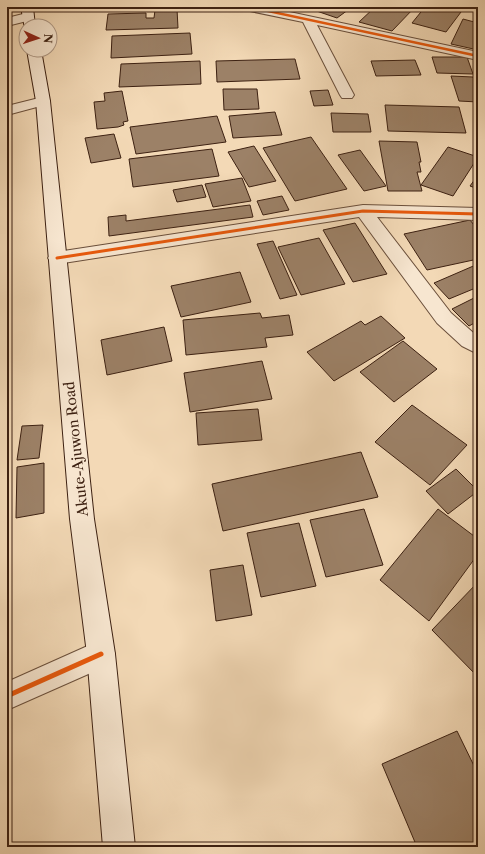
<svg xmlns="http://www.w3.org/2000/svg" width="485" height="854" font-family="'Libre Caslon Text',serif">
	<rect width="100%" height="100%" fill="#f3d9b6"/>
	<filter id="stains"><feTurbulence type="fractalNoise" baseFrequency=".005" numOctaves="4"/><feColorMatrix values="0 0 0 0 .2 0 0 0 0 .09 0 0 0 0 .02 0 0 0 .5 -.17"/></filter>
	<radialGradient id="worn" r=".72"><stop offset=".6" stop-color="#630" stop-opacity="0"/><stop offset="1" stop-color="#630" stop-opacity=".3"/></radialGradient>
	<g fill="#9c8167" stroke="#3d2112">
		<polygon points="305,7 352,7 337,18"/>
		<polygon points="375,7 415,7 392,31 359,22"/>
		<polygon points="425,7 442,7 461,12 446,32 412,23"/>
		<polygon points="177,9 178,28 106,30 108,14 146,13 146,18 154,18 155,10"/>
		<polygon points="463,19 478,23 478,50 451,44"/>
		<polygon points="190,33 192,54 111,58 112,36"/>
		<polygon points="432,57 467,57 473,74 437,73"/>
		<polygon points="295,59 300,79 217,82 216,61"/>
		<polygon points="415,60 421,75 376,76 371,61"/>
		<polygon points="200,61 201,84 119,87 121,64"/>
		<polygon points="451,76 473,77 478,90 478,102 459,101"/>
		<polygon points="223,89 257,89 259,109 224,110"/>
		<polygon points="328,90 333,105 314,106 310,91"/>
		<polygon points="122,91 128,121 123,122 124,125 118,127 97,129 94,102 105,101 104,93"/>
		<polygon points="385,105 459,107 466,133 388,131"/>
		<polygon points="275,112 282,135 233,138 229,116"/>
		<polygon points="331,113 368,114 371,132 333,132"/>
		<polygon points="217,116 226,142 136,154 130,127"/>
		<polygon points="114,134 121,158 91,163 85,138"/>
		<polygon points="311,137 347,189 295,201 263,148"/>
		<polygon points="379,141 417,142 421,162 419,162 421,172 417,172 422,191 388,191"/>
		<polygon points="254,146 276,181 249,187 228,152"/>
		<polygon points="448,147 478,157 453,196 421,185"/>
		<polygon points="212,149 219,176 133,187 129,159"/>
		<polygon points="360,150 386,186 364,191 338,155"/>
		<polygon points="478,175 478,189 470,186"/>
		<polygon points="242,178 251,201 213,207 205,184"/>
		<polygon points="202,185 206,197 177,202 173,190"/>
		<polygon points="282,196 289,210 263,215 257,201"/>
		<polygon points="250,205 253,217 109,236 108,217 126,215 126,221"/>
		<polygon points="470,220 478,230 478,259 427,270 404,234"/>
		<polygon points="355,223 387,274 353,282 323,230"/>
		<polygon points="319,238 345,284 301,295 278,247"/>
		<polygon points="273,241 297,295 280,299 257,244"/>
		<polygon points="478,264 478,287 449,299 434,283"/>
		<polygon points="240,272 251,302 181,317 171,286"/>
		<polygon points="478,296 478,321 469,326 452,309"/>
		<polygon points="260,313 262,318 289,315 293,335 265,338 267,347 186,355 183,320"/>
		<polygon points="381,316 405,338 334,381 307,352 361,321 365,325"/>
		<polygon points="164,327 172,361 107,375 101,340"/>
		<polygon points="403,341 437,369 394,402 360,372"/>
		<polygon points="262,361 272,399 190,412 184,373"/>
		<polygon points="412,405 467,445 430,485 375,442"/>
		<polygon points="258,409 262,440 198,445 196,413"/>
		<polygon points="43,425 39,458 17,460 22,426"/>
		<polygon points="361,452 378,497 223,531 212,484"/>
		<polygon points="44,463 44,513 16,518 17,467"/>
		<polygon points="456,469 478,491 448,514 426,491"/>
		<polygon points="364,509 383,565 326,577 310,520"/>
		<polygon points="438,509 478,539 478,554 429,621 380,580"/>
		<polygon points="299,523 316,586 261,597 247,533"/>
		<polygon points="243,565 252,615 216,621 210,570"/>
		<polygon points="478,582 478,677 432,630"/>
		<polygon points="457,731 478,774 478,847 417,847 382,764"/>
	</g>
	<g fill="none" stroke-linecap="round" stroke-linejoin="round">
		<g stroke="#6a4f3b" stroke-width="2">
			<g id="minor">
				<polygon points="243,7 266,7 478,52 478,60 317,25 354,95 352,98 342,98 340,95 303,22 245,10"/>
				<polygon points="27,13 31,14 33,17 31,20 7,26 7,18"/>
				<polygon points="43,97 48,98 50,101 48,104 7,115 7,106"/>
				<polygon points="363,205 478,208 478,220 377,217 451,313 478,337 478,354 462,346 437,323 359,217 57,264 51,262 48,258 51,254 57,252"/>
				<polygon points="101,640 111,644 115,654 111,664 7,710 7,682"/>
			</g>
		</g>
		<g stroke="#3d2112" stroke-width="2">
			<g id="secondary">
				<polygon points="21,7 33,7 35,26 26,26 26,29 25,29"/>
				<polygon points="27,50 41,50 50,101 94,519 115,654 135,847 103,847 87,654 70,519 36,101"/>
			</g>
		</g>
		<use href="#minor" fill="#f7e6d0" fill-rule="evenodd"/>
		<use href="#secondary" fill="#f7e6d0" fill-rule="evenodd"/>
		<g stroke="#f7e6d0" stroke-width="4">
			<polyline id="cycleway-far2" points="249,7 478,56"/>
		</g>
		<g stroke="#f7e6d0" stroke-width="5">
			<polyline id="cycleway-far1" points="57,258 363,211 478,214"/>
		</g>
		<g stroke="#f7e6d0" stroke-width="8">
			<polyline id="cycleway" points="7,696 101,654"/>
		</g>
		<use href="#cycleway-far2" stroke="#e8590c" stroke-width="2.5"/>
		<use href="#cycleway-far1" stroke="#e8590c" stroke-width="3"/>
		<use href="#cycleway" stroke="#e8590c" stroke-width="5"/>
	</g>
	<g text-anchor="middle" stroke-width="3.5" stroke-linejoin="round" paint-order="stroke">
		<g font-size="14" fill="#3d2112" stroke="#f7e6d0">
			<text transform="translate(76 449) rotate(-96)" y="5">Akute-Ajuwon Road</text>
		</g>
	</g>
	<rect width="485" height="854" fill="none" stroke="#f3d9b6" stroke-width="24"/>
	<rect x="8" y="8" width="469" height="838" fill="none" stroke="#3d2112" stroke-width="2"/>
	<rect x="12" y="12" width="461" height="830" fill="none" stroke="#3d2112"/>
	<g transform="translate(38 38) rotate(93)"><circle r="19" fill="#f7e6d0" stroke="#ad9784"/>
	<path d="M0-3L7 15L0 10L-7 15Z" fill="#8f2418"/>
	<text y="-6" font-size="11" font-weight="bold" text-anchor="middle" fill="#3d2112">N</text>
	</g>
	<rect width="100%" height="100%" filter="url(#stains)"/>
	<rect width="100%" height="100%" fill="url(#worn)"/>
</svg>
